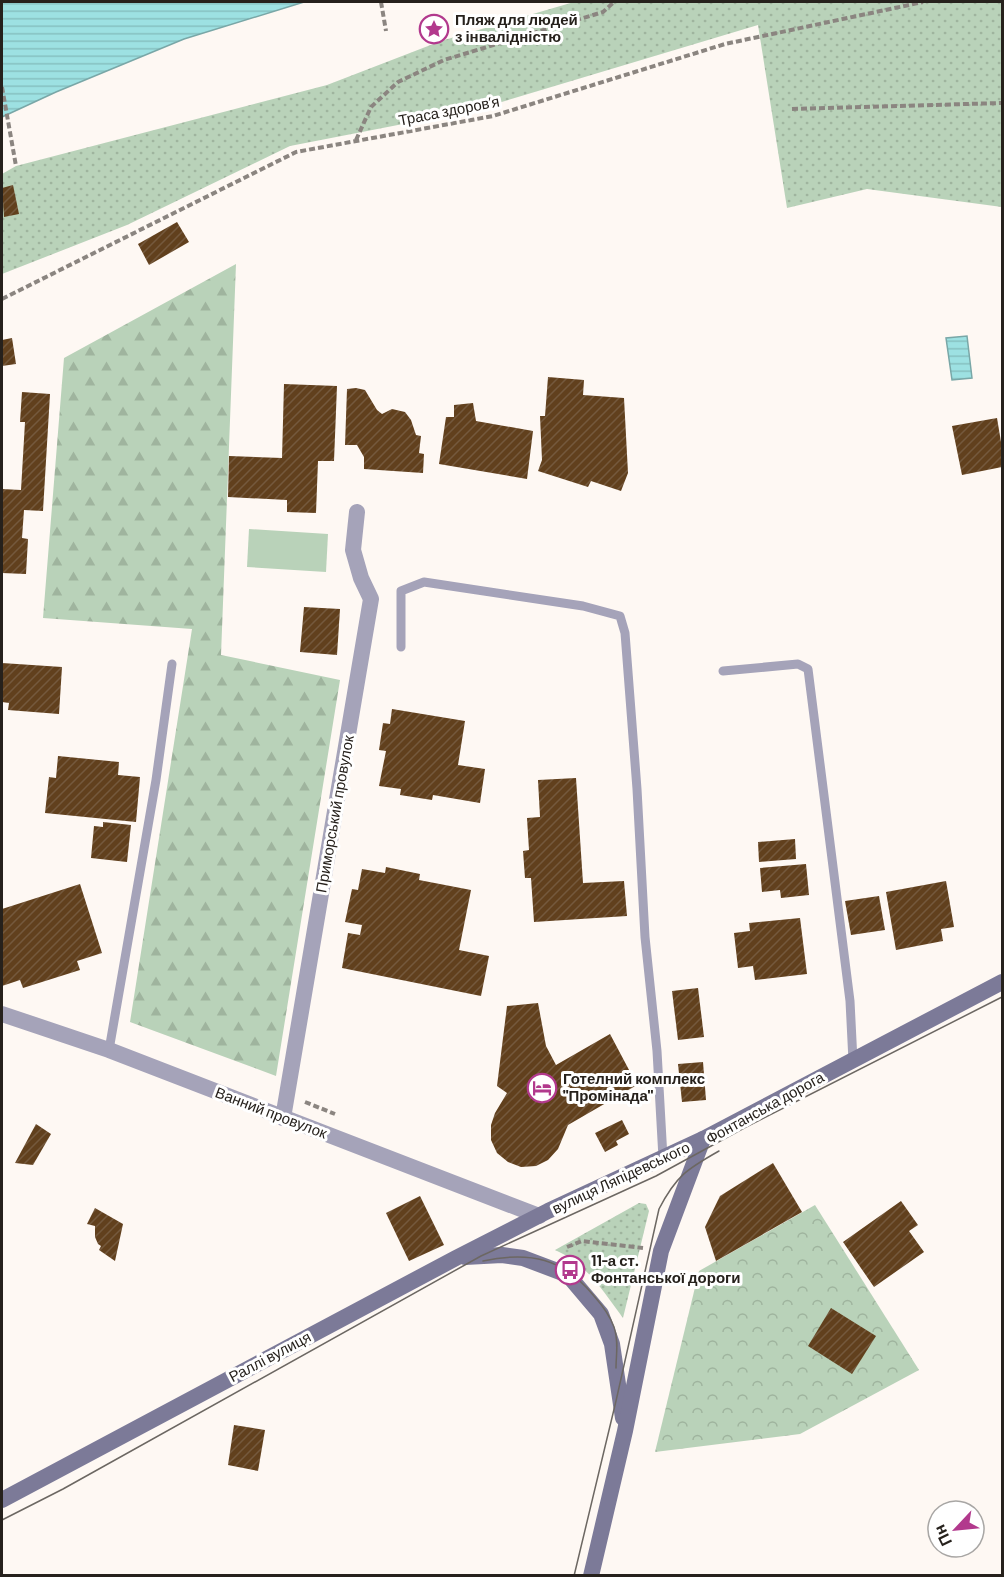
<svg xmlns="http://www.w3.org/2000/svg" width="1004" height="1577" font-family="Barlow,sans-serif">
	<defs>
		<pattern id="grass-dots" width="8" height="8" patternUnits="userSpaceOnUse" patternTransform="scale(1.5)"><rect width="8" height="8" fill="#b9d2b9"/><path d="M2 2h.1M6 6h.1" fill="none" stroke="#9fb49e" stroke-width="1.8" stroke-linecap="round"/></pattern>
		<pattern id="forest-firs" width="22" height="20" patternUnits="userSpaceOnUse" patternTransform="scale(1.5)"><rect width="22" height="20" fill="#b9d2b9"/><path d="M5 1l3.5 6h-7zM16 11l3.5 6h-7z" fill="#9fb49e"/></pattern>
		<pattern id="park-crowns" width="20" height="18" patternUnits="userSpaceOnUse" patternTransform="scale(1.5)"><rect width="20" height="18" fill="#b9d2b9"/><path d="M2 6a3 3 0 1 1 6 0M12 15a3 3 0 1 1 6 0" fill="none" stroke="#9fb49e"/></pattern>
		<pattern id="water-rules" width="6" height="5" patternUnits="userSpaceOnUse" patternTransform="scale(1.5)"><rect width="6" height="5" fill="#9de1e2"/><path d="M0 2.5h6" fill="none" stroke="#87c1c1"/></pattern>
		<pattern id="building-hatch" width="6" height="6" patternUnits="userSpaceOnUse" patternTransform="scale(1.5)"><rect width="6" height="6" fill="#61401d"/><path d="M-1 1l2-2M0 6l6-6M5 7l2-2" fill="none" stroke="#74593d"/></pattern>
	</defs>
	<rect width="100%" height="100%" fill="#fef8f3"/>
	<g fill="url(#grass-dots)">
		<polygon points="574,2 1002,2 1002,207 867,189 787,208 758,25 475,110 290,146 127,225 2,274 2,174 16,166 327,85 441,41"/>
		<path d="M 639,1203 L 646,1204 L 649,1211 L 623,1318 C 603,1291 587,1264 555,1250 Z"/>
	</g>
	<polygon fill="url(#forest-firs)" points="236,264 221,655 340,680 276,1076 130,1022 192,629 43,618 64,358"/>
	<polygon fill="url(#park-crowns)" points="815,1205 919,1370 800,1434 655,1452 699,1271"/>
	<polygon fill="#b9d2b9" points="249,529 328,534 326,572 247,567"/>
	<g fill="url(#water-rules)" stroke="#79a7a7" stroke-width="1.5">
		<polygon points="2,2 304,2 184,39 56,92 2,117"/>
		<polygon points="967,336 972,378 952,380 946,338"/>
	</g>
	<g fill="url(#building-hatch)">
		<polygon points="13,185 19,214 4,217 2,188"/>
		<polygon points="177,222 189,242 149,265 138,244"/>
		<polygon points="12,338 16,364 2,366 2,340"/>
		<polygon points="548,377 584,380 583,395 624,398 628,473 621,491 591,481 588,487 538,471 542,460 540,416 545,416"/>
		<polygon points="284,384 337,386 334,461 318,461 316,513 287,512 287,500 228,497 229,456 282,458"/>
		<polygon points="356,388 365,390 377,410 382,414 392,409 405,412 411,420 416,435 421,436 419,453 424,454 423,473 364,469 364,457 357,445 345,445 347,389"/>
		<polygon points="22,392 50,394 43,511 24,510 22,538 28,539 26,574 2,573 2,489 21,490 25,422 20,422"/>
		<polygon points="473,403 476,421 533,431 527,479 439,464 446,417 454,417 454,405"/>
		<polygon points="997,418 1002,448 1002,467 962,475 952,426"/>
		<polygon points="304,607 340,609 337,655 300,652"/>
		<polygon points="2,663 62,667 59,714 8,710 9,703 2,702"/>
		<polygon points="392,709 465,721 458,765 485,769 480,803 433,795 432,800 400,795 401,789 379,786 386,751 379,750 383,723 390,724"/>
		<polygon points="58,756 119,762 118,775 140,777 136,822 45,813 49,777 56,778"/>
		<polygon points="576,778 583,883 624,881 627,916 534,922 531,878 525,878 523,851 529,850 527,818 540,817 538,780"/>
		<polygon points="103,822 131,825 127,862 91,858 94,826 103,827"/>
		<polygon points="795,839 796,859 759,862 758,842"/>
		<polygon points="806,864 809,895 781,898 780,890 762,892 760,868"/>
		<polygon points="386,867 420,874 419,880 471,890 459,950 489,956 481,996 342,968 348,933 360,935 362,925 345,922 352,889 358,890 362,869 385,873"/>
		<polygon points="946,881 954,927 941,929 943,941 896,950 886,892"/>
		<polygon points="80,884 102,953 77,961 80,970 23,988 20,980 2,986 2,909"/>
		<polygon points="879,896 885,930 851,935 845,901"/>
		<polygon points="800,918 807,974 755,980 753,966 738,968 734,933 750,931 749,923"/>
		<polygon points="698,988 704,1037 678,1040 672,991"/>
		<polygon points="538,1003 546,1046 556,1065 610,1034 637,1085 568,1125 558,1149 548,1160 536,1166 521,1167 508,1162 497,1153 491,1140 491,1125 495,1113 507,1093 497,1086 507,1006"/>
		<polygon points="703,1062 706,1100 682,1102 678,1064"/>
		<polygon points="622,1120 629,1134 616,1141 618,1145 605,1152 595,1133"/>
		<polygon points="36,1124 51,1134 33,1165 15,1163"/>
		<polygon points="773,1163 802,1212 716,1261 705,1227 720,1196"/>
		<polygon points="420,1196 444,1245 409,1261 386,1213"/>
		<polygon points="901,1201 918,1225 909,1231 924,1252 874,1287 843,1242"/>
		<polygon points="95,1208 123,1224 115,1261 99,1250 101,1246 98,1244 95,1237 95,1226 87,1224"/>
		<polygon points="831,1308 876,1336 852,1374 808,1346"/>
		<polygon points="234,1425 265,1430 258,1471 228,1465"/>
	</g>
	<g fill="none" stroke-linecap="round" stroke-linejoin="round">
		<g stroke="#8b8580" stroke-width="4" stroke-dasharray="6 3" stroke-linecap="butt">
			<polyline points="381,2 386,31"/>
			<polyline points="2,87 16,166"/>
			<polyline points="792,109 1002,103"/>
			<polyline points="356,140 371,107 398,82 444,60 603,12 614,2"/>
			<polyline points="2,299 296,152 493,116 725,44 923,2"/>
			<polyline points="305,1102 335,1114"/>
			<polyline points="567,1247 582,1241 643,1248"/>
		</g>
		<g stroke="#a5a3b9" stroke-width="9">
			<polyline points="401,647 401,591 424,582 583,606 620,616 625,633 637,789 645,937 657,1051 663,1158"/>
			<polyline points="723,671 798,664 808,669 850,1001 853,1061"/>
			<polyline points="109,1050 156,780 172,664"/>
		</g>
		<g stroke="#a5a3b9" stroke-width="16">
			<polyline points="2,1014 109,1050 539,1216"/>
			<polyline points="283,1118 371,599 361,578 353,550 357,512"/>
		</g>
		<g stroke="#7c7a98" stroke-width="16">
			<polyline points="465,1257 502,1255 523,1258 568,1275 601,1314 612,1344 623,1418"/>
			<polyline points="2,1500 456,1258 548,1211 703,1139 1002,982"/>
			<polyline points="591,1576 625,1431 661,1251 703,1139"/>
		</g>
		<g stroke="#6c6762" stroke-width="1.5">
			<path d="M 483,1261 C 530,1251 563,1258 594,1296 C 602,1305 610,1316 614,1327 C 619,1341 616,1355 616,1368"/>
			<polyline points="2,1520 63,1489 481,1256 656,1176 746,1127 1002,997"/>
			<path d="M 574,1576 L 616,1401 L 659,1209 C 676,1176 687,1169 719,1151"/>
		</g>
	</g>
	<defs>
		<g id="sight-ring" transform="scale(1.5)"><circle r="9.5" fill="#fff" stroke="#b2398d" stroke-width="1.5"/><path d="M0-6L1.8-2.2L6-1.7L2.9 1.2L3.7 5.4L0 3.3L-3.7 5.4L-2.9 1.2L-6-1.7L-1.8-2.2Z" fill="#b2398d"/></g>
		<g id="hotel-ring" transform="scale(1.5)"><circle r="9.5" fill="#fff" stroke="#b2398d" stroke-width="1.5"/><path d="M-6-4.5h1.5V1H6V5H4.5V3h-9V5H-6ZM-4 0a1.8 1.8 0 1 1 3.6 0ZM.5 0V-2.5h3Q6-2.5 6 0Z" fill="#b2398d"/></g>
		<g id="bus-ring" transform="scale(1.5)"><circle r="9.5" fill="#fff" stroke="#b2398d" stroke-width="1.5"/><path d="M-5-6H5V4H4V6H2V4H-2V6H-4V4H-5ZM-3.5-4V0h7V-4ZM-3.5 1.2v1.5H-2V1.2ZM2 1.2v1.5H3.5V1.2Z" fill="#b2398d"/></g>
	</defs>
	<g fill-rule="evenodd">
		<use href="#sight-ring" x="434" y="29"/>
		<use href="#hotel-ring" x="542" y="1088"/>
		<use href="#bus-ring" x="570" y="1270"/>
	</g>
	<g text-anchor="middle" stroke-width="6" stroke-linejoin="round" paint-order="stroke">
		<g font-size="15" font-weight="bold" fill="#26211c" stroke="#fff" text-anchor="start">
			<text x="455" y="25">Пляж для людей<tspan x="455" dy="17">з інвалідністю</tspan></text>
			<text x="563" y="1084">Готелний комплекс<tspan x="563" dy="17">"Промінада"</tspan></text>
			<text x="591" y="1266">11-а ст.<tspan x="591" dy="17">Фонтанської дороги</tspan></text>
		</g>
		<g font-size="15" fill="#26211c" stroke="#fff">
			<text transform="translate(449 111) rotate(-11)" y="5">Траса здоров’я</text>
			<text transform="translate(335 814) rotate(-80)" y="5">Приморський провулок</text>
			<text transform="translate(765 1108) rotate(-29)" y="5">Фонтанська дорога</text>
			<text transform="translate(271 1113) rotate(21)" y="5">Ванний провулок</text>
			<text transform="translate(621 1178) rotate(-25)" y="5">вулиця Ляпідевського</text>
			<text transform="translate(270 1357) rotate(-28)" y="5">Раллі вулиця</text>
		</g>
	</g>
	<rect width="1004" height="1577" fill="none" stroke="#26211c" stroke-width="6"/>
	<g transform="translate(956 1529) rotate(244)"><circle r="28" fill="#ffffff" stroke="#a8a6a4" stroke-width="1.5"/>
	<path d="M0-4.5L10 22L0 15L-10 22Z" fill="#b2398d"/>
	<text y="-9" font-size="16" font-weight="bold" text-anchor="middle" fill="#26211c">Пн</text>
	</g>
</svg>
